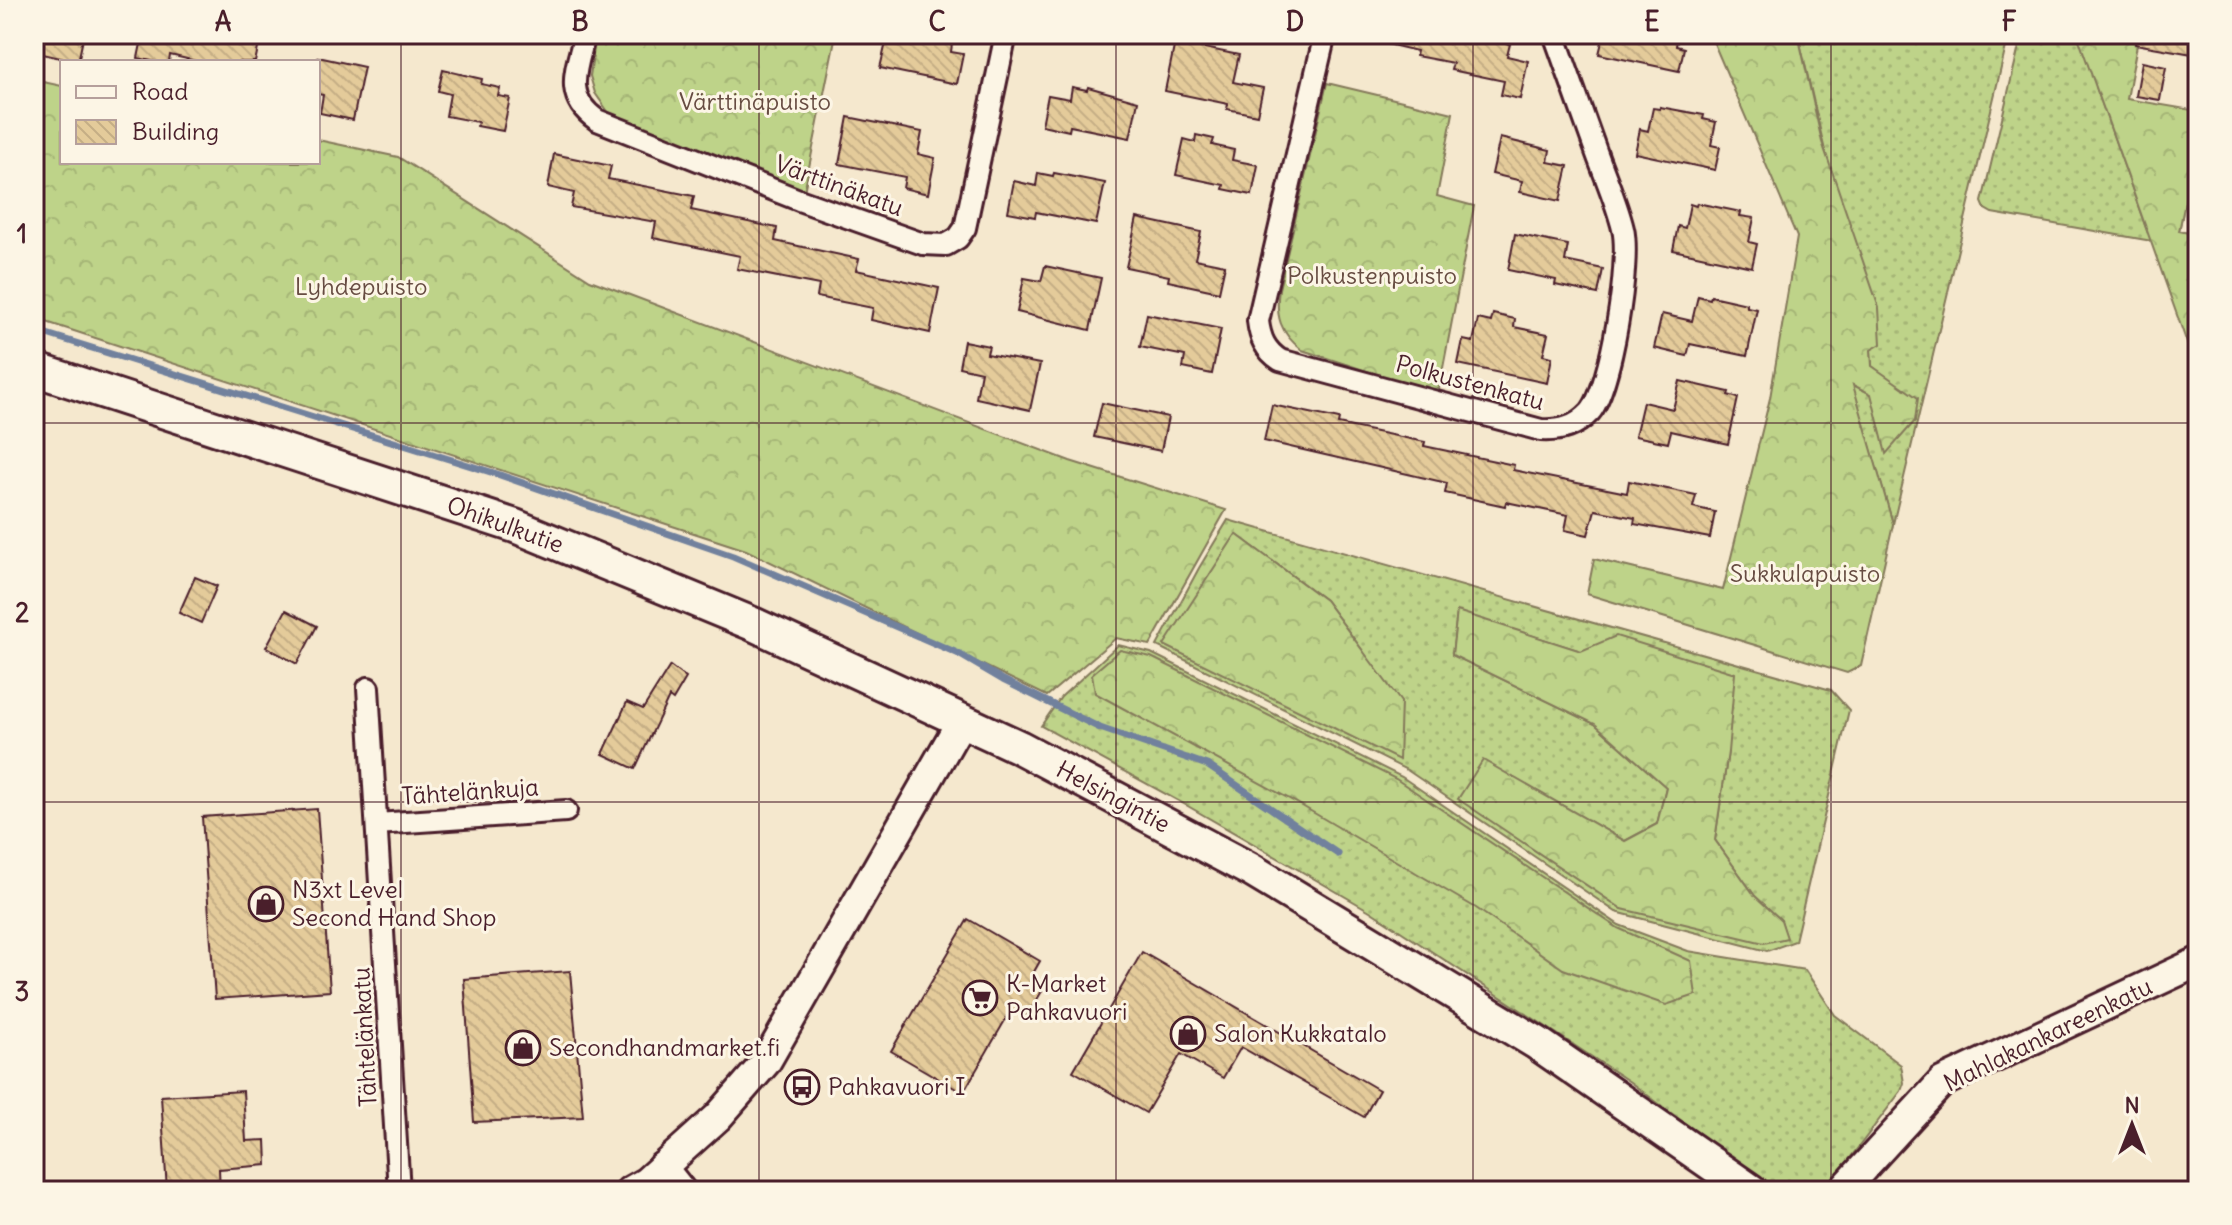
<svg xmlns="http://www.w3.org/2000/svg" width="2232" height="1225" font-family="Delius,sans-serif">
	<defs>
		<pattern id="grass-dots" width="8" height="8" patternUnits="userSpaceOnUse" patternTransform="scale(2)"><rect width="8" height="8" fill="#bed389"/><path d="M2 2h.1M6 6h.1" fill="none" stroke="#a5b576" stroke-width="1.8" stroke-linecap="round"/></pattern>
		<pattern id="forest-crowns" width="20" height="18" patternUnits="userSpaceOnUse" patternTransform="scale(2)"><rect width="20" height="18" fill="#bed389"/><path d="M2 6a3 3 0 1 1 6 0M12 15a3 3 0 1 1 6 0" fill="none" stroke="#a5b576"/></pattern>
		<pattern id="building-back-hatch" width="6" height="6" patternUnits="userSpaceOnUse" patternTransform="scale(2)"><rect width="6" height="6" fill="#e4cb9a"/><path d="M-1 5l2 2M0 0l6 6M5-1l2 2" fill="none" stroke="#c5ae85"/></pattern>
	</defs>
	<rect width="100%" height="100%" fill="#f5e8ce"/>
	<filter id="ink" filterUnits="userSpaceOnUse"><feTurbulence type="fractalNoise" baseFrequency=".0125" numOctaves="2"/><feDisplacementMap in="SourceGraphic" scale="16" xChannelSelector="R" yChannelSelector="G"/><feConvolveMatrix kernelMatrix="1 2 1 2 8 2 1 2 1" color-interpolation-filters="sRGB"/></filter>
	<g filter="url(#ink)">
		<g fill="url(#grass-dots)" stroke="#84795a" stroke-width="2" fill-rule="evenodd">
			<polygon points="1798,34 2009,34 1893,524 1852,384 1871,394 1882,374 1872,366 1871,350"/>
			<polygon points="2022,34 2139,34 2096,87 2147,231 2198,111 2198,140 2179,231 2198,235 2198,249 1992,213 1985,209 1982,202"/>
			<path d="M 1228,520 L 1831,690 L 1849,710 L 1795,941 L 1767,951 L 1616,912 L 1407,770 L 1157,646 L 1199,568 ZM 1236,534 L 1325,600 L 1363,651 L 1401,736 ZM 1457,612 L 1581,651 L 1728,752 L 1715,840 L 1755,896 L 1781,920 L 1786,938 L 1483,761 L 1625,841 L 1657,824 L 1666,787 L 1595,724 L 1452,655 Z"/>
			<polygon points="1118,645 1151,653 1402,777 1619,925 1688,951 1805,970 1835,1015 1901,1065 1904,1083 1901,1091 1825,1191 1775,1191 1630,1082 1370,911 1186,805 1041,726 1061,697"/>
		</g>
		<g fill="url(#forest-crowns)" stroke="#84795a" stroke-width="2">
			<polygon points="596,34 836,34 804,192 639,130 609,113 595,93 590,76"/>
			<polygon points="1710,34 1798,34 1822,142 1879,308 1881,344 1871,350 1872,366 1918,398 1915,421 1886,454 1871,394 1853,385 1893,524 1861,666 1847,673 1587,594 1594,559 1723,590 1770,398 1797,237"/>
			<polygon points="2077,34 2139,34 2127,99 2198,111 2198,140 2179,231 2198,235 2198,374"/>
			<polygon points="34,80 62,86 62,162 318,162 318,140 398,157 590,280 1070,461 1226,510 1150,645 1116,638 1047,696 746,550 34,318"/>
			<path d="M 1327,83 L 1453,113 L 1437,196 L 1474,206 L 1438,394 L 1302,350 C 1280,333 1275,316 1279,289 Z"/>
			<polygon points="1236,534 1325,600 1401,702 1399,760 1164,645"/>
			<polygon points="1457,611 1581,651 1616,636 1735,673 1728,752 1715,840 1755,896 1781,920 1787,938 1764,943 1622,909 1458,799 1483,760 1625,841 1657,824 1666,787 1595,724 1452,655"/>
			<polygon points="1120,650 1151,657 1396,779 1618,928 1691,961 1696,995 1666,1005 1563,969 1476,908 1297,803 1095,693 1092,674"/>
		</g>
		<g fill="none" stroke-linecap="round" stroke-linejoin="round">
			<polyline stroke="#71819d" stroke-width="7" points="34,330 497,474 733,556 957,653 1003,680 1100,728 1207,765 1338,854"/>
		</g>
		<g fill="url(#building-back-hatch)" stroke="#4a1f2b" stroke-width="2">
			<polygon points="34,34 84,34 78,62 34,52"/>
			<polygon points="143,34 238,34 260,39 255,62 200,62 170,55 169,62 156,62 138,58"/>
			<polygon points="888,34 903,34 952,44 951,52 963,54 957,84 880,68"/>
			<polygon points="1380,34 1461,34 1510,44 1507,56 1528,61 1520,99 1501,95 1504,81 1451,70 1453,63 1416,56 1417,51 1379,42"/>
			<polygon points="1604,34 1678,34 1676,46 1684,48 1679,71 1599,54"/>
			<polygon points="2136,34 2198,34 2198,55 2135,44"/>
			<polygon points="1175,42 1239,55 1233,82 1263,88 1257,115 1227,109 1228,104 1165,91"/>
			<polygon points="318,57 364,67 353,120 320,113 323,95 318,94"/>
			<polygon points="2142,62 2166,67 2160,100 2136,96"/>
			<polygon points="443,70 482,79 481,84 500,88 498,96 510,98 503,131 477,126 478,122 446,116 450,94 438,91"/>
			<polygon points="1072,87 1087,90 1088,87 1138,101 1130,138 1070,126 1069,131 1042,125 1048,95 1070,99"/>
			<polygon points="1660,107 1704,115 1703,119 1716,122 1711,145 1720,147 1715,170 1635,153 1640,129 1648,131 1653,108 1660,109"/>
			<polygon points="848,117 922,132 918,154 935,158 928,194 903,188 905,177 839,164"/>
			<polygon points="1196,135 1214,139 1212,145 1234,150 1232,160 1258,165 1252,195 1223,189 1224,185 1176,175 1184,139 1195,142"/>
			<polygon points="1500,138 1550,150 1548,162 1568,166 1560,201 1520,192 1522,181 1492,174"/>
			<polygon points="554,154 611,166 608,179 694,196 691,210 777,228 775,241 859,259 856,270 939,288 930,333 871,320 873,308 817,297 819,285 737,269 740,256 653,238 656,222 571,207 574,193 548,187"/>
			<polygon points="1038,173 1053,176 1054,173 1105,183 1096,224 1036,212 1035,217 1008,212 1014,181 1036,186"/>
			<polygon points="1697,203 1741,212 1740,216 1754,218 1749,242 1757,244 1752,267 1673,250 1678,226 1685,228 1690,204 1696,206"/>
			<polygon points="1137,218 1201,232 1195,259 1225,265 1219,292 1168,281 1169,276 1126,267"/>
			<polygon points="1515,234 1568,245 1565,261 1603,269 1598,294 1555,285 1556,280 1508,270"/>
			<polygon points="1045,266 1101,278 1090,330 1017,312 1024,278 1041,281"/>
			<polygon points="1698,296 1710,299 1711,296 1747,304 1747,307 1757,309 1747,356 1690,344 1687,356 1654,348 1662,314 1692,321"/>
			<polygon points="1147,314 1221,329 1212,374 1183,368 1185,356 1140,347"/>
			<polygon points="1493,314 1515,319 1514,327 1548,334 1543,355 1552,357 1547,383 1458,364 1463,340 1473,342 1478,319 1491,322"/>
			<polygon points="964,341 989,346 987,354 1040,364 1030,410 976,398 981,372 959,367"/>
			<polygon points="1680,381 1729,392 1728,395 1738,398 1728,444 1671,431 1668,443 1635,436 1643,402 1673,409"/>
			<polygon points="1102,403 1168,417 1161,451 1094,437"/>
			<polygon points="1272,405 1339,419 1338,424 1425,442 1424,446 1514,465 1513,470 1627,493 1629,481 1696,495 1693,507 1715,512 1710,538 1634,524 1635,518 1595,510 1588,535 1565,530 1568,515 1506,502 1505,506 1445,493 1447,483 1264,441"/>
			<polygon points="195,577 217,586 201,623 179,613"/>
			<polygon points="286,610 317,626 297,664 266,647"/>
			<polygon points="670,666 686,678 673,700 669,697 635,769 603,754 627,702 643,709"/>
			<polygon points="317,809 330,991 215,999 202,817"/>
			<polygon points="968,919 1040,961 1031,977 1045,986 1026,1018 1011,1010 963,1093 891,1051"/>
			<polygon points="1142,952 1379,1090 1364,1117 1241,1047 1223,1078 1181,1054 1146,1113 1073,1071"/>
			<polygon points="570,971 583,1117 474,1122 464,979"/>
			<polygon points="243,1091 246,1141 266,1140 267,1165 219,1169 220,1191 167,1191 161,1096"/>
		</g>
		<g fill="none" stroke-linecap="round" stroke-linejoin="round">
			<g stroke="#4a1f2b" stroke-width="26">
				<g id="street">
					<path d="M 585,34 C 577,68 562,96 597,120 L 799,200 L 923,244 L 946,245 L 958,238 L 965,228 L 1006,34"/>
					<path d="M 1325,34 L 1258,321 C 1260,338 1265,350 1280,360 L 1541,430 C 1561,431 1576,427 1590,412 C 1611,388 1631,261 1623,229 C 1617,204 1606,179 1597,154 C 1583,114 1568,74 1554,34"/>
					<polyline points="368,688 399,1191"/>
					<polyline points="377,824 566,811"/>
				</g>
			</g>
			<g stroke="#4a1f2b" stroke-width="34">
				<g id="secondary">
					<polyline points="662,1167 681,1191"/>
					<polyline points="630,1191 646,1182 718,1117 766,1062 962,720"/>
					<polyline points="1842,1191 1942,1082 2198,962"/>
				</g>
			</g>
			<g stroke="#4a1f2b" stroke-width="38">
				<polyline id="primary" points="34,369 515,526 753,624 1019,747 1251,870 1537,1043 1751,1191"/>
			</g>
			<use href="#street" stroke="#fcf5e5" stroke-width="20"/>
			<use href="#secondary" stroke="#fcf5e5" stroke-width="28"/>
			<use href="#primary" stroke="#fcf5e5" stroke-width="32"/>
		</g>
	</g>
	<path fill="none" stroke="#4a1f2b" stroke-width="2" stroke-opacity="0.55" d="M 401,34 L 401,1191M 759,34 L 759,1191M 1116,34 L 1116,1191M 1473,34 L 1473,1191M 1831,34 L 1831,1191M 34,423 L 2198,423M 34,802 L 2198,802"/>
	<defs>
		<g id="shop-ring" transform="scale(1.8)"><circle r="9.5" fill="#fcf5e5" stroke="#4a1f2b" stroke-width="1.5"/><path d="M-5-2.5h2.3a2.7 3.5 0 0 1 5.4 0H5L5.5 6h-11ZM-1.5-2.5h3a1.5 2.3 0 0 0-3 0Z" fill="#4a1f2b"/></g>
		<g id="supermarket-ring" transform="scale(1.8)"><circle r="9.5" fill="#fcf5e5" stroke="#4a1f2b" stroke-width="1.5"/><path d="M-6-5.5h2.5l.6 2H6L4.5 2H-2.5L-4.4-4H-6ZM-1.5 3.2a1.3 1.3 0 1 0 .1 0ZM3 3.2a1.3 1.3 0 1 0 .1 0Z" fill="#4a1f2b"/></g>
		<g id="bus-ring" transform="scale(1.8)"><circle r="9.5" fill="#fcf5e5" stroke="#4a1f2b" stroke-width="1.5"/><path d="M-5-6H5V4H4V6H2V4H-2V6H-4V4H-5ZM-3.5-4V0h7V-4ZM-3.5 1.2v1.5H-2V1.2ZM2 1.2v1.5H3.5V1.2Z" fill="#4a1f2b"/></g>
	</defs>
	<g fill-rule="evenodd">
		<use href="#shop-ring" x="266" y="904"/>
		<use href="#supermarket-ring" x="980" y="998"/>
		<use href="#shop-ring" x="1188" y="1034"/>
		<use href="#shop-ring" x="523" y="1048"/>
		<use href="#bus-ring" x="802" y="1087"/>
	</g>
	<g text-anchor="middle" stroke-width="6" stroke-linejoin="round" paint-order="stroke">
		<g font-size="24" fill="#674c42" stroke="#fcf5e5">
			<text x="755" y="110">Värttinäpuisto</text>
			<text x="1372" y="284">Polkustenpuisto</text>
			<text x="361" y="295">Lyhdepuisto</text>
			<text x="1805" y="582">Sukkulapuisto</text>
		</g>
		<g font-size="24" fill="#4a1f2b" stroke="#fcf5e5">
			<text transform="translate(839 186) rotate(20)" y="8">Värttinäkatu</text>
			<text transform="translate(1470 383) rotate(15)" y="8">Polkustenkatu</text>
			<text transform="translate(505 525) rotate(20)" y="8">Ohikulkutie</text>
			<text transform="translate(470 792) rotate(-4)" y="8">Tähtelänkuja</text>
			<text transform="translate(1113 797) rotate(28)" y="8">Helsingintie</text>
			<text transform="translate(2048 1035) rotate(-26)" y="8">Mahlakankareenkatu</text>
			<text transform="translate(365 1037) rotate(-93)" y="8">Tähtelänkatu</text>
		</g>
		<g font-size="24" fill="#4a1f2b" stroke="#fcf5e5" text-anchor="start">
			<text x="292" y="898">N3xt Level<tspan x="292" dy="28">Second Hand Shop</tspan></text>
			<text x="1006" y="992">K-Market<tspan x="1006" dy="28">Pahkavuori</tspan></text>
			<text x="1214" y="1042">Salon Kukkatalo</text>
			<text x="549" y="1056">Secondhandmarket.fi</text>
			<text x="828" y="1095">Pahkavuori I</text>
		</g>
	</g>
	<rect width="2232" height="1225" fill="none" stroke="#fcf5e5" stroke-width="88"/>
	<rect x="60" y="60" width="260" height="104" fill="#fcf5e5" stroke="#b59f9b" stroke-width="2"/>
	<rect x="76" y="86" width="40" height="12" fill="#fcf5e5" stroke="#b59f9b" stroke-width="2"/>
	<text x="132" y="100" font-size="24" fill="#4a1f2b">Road</text>
	<rect x="76" y="120" width="40" height="24" fill="url(#building-back-hatch)" stroke="#b59f9b" stroke-width="2"/>
	<text x="132" y="140" font-size="24" fill="#4a1f2b">Building</text>
	<g transform="translate(2132 1125)" stroke="#fcf5e5" stroke-width="6" paint-order="stroke">
	<path d="M0-6L14 30L0 20L-14 30Z" fill="#4a1f2b"/>
	<text y="-12" font-size="22" font-weight="bold" text-anchor="middle" fill="#4a1f2b">N</text>
	</g>
	<rect x="44" y="44" width="2144" height="1137" fill="none" stroke="#4a1f2b" stroke-width="3"/>
	<g font-size="26" text-anchor="middle" font-weight="bold" fill="#4a1f2b">
		<text x="223" y="31">A</text>
		<text x="580" y="31">B</text>
		<text x="937" y="31">C</text>
		<text x="1295" y="31">D</text>
		<text x="1652" y="31">E</text>
		<text x="2009" y="31">F</text>
		<text x="22" y="243">1</text>
		<text x="22" y="622">2</text>
		<text x="22" y="1001">3</text>
	</g>
</svg>
